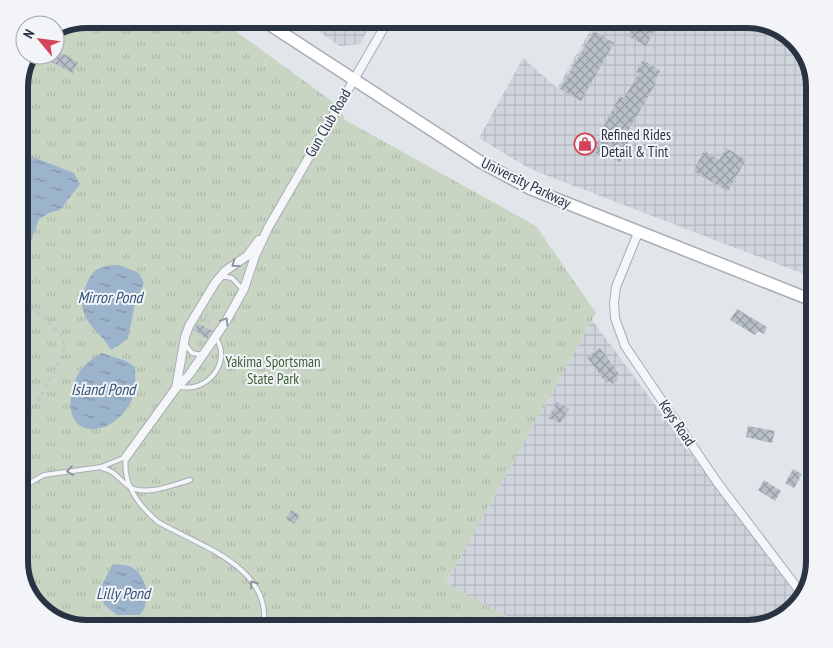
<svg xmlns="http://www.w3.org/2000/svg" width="833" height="648" font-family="'PT Sans Narrow',sans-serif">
	<defs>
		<pattern id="industrial-grid" width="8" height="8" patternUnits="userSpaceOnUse" patternTransform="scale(1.25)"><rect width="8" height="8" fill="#d0d5dd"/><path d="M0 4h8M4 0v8" fill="none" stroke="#b3b7bf"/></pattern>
		<pattern id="park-tufts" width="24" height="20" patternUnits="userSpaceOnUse" patternTransform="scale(1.25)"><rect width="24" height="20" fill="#c8d5c3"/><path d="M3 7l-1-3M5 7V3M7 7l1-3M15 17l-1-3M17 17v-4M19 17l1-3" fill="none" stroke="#acb7a9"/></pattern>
		<pattern id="water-ripples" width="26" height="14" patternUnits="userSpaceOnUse" patternTransform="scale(1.25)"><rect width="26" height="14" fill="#9cb3cc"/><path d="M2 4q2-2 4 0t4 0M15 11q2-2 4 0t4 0" fill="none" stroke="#7f92a7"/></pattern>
		<pattern id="building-cross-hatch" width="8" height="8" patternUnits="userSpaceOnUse" patternTransform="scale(1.25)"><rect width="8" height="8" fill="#b9bfc9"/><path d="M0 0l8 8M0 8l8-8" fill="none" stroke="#969ca5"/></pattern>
	</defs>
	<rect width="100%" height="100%" fill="#e2e6eb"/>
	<g fill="url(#industrial-grid)">
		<polygon points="300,19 374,19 360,44 340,46"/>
		<polygon points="597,19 746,19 791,35 814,87 814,278 543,174 525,166 479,138 523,58 557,88"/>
		<polygon points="592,320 800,600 798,606 746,629 530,629 446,583"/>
	</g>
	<polygon fill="url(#park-tufts)" points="87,19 219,19 340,107 345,120 536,226 596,313 446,583 530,629 87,629 42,613 19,565 19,82 33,55 55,55 55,31"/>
	<g fill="url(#water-ripples)">
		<polygon points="19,149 25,154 74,173 80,184 60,210 49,213 39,219 26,254 19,263"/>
		<path d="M 119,265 L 139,273 L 144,283 L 135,303 L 128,339 L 111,350 C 104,336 89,328 84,313 C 79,302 86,278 96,270 C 102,266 111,265 119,265 Z"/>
		<path d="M 102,353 L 126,361 L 135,367 C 135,374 136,384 135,391 C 121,440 57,445 73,387 C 77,371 87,361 102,353 Z"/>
		<path d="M 113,564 C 119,565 127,564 133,568 C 147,577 152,602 140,615 L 117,615 L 104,605 L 101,587 Z"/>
	</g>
	<g fill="url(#building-cross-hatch)">
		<polygon points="556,19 567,19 561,29 552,24"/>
		<polygon points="638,19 653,19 659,22 646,46 628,36"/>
		<polygon points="594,31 614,43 581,101 560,89"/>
		<polygon points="55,50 78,62 73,73 38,55 55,55"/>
		<polygon points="643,60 660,71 654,82 656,83 624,138 629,140 620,162 577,147 582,134 599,142 606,121 620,96 624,98 639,73 636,72"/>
		<polygon points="726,148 746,160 728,191 693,171 704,151 719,160"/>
		<polygon points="737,309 767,327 764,334 758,331 755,335 730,320"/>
		<polygon points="198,323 212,331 207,339 194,330"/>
		<polygon points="600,348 619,374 616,377 618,380 612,384 610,381 606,383 587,357"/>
		<polygon points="557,402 569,409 560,423 548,418"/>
		<polygon points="748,426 775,431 772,443 746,437"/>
		<polygon points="793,469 802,474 794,488 785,483"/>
		<polygon points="764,480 781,491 775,501 758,490"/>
		<polygon points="291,510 300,515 295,524 286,519"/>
		<polygon points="185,616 181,629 171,629 173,622"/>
	</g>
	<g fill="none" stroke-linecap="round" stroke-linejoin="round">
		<g stroke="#a7adb6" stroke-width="6">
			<g id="service">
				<polyline points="221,276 232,278 243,290"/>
				<polyline points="185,344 192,353 203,355"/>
				<path d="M 178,386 C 205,395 233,363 216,338"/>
				<path d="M 102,468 C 115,471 118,478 127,485 C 143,498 173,485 190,480"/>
				<path d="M 19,489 L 44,475 L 101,467 L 126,457 C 122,484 138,505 158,522 C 200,546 275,568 263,629"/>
			</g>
		</g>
		<g stroke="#a7adb6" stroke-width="10">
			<g id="minor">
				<polyline points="638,233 616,287 614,303 615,318 625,346 717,482 802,594"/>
				<polyline points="176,388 185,337 189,326 215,283 225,271 247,256 259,240"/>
				<polyline points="126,457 176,388 189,375 225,323 244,289 255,256 268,228 389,19"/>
			</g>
		</g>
		<g stroke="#a7adb6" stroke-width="14">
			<polyline id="secondary" points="261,19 479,161 531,189 814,301"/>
		</g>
		<g stroke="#c0c3ca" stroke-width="2" stroke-dasharray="4 4" stroke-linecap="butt">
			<polyline points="206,313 210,324 214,326"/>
			<polyline points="19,437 60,360 65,347 61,334 19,295"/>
		</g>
		<use href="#service" stroke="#f5f6f9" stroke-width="4"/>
		<use href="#minor" stroke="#f5f6f9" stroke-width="8"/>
		<use href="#secondary" stroke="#fff" stroke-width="11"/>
	</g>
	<defs><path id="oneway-chevron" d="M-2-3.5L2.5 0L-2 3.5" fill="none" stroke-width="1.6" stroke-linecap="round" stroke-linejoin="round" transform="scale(1.25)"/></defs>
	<g stroke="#8f949e">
		<use href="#oneway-chevron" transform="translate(235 264) rotate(144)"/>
		<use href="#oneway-chevron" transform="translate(225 321) rotate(-59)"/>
		<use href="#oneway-chevron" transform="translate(70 471) rotate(172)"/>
		<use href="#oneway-chevron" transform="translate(253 584) rotate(-125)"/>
	</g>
	<defs>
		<g id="shop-ring" transform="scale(1.125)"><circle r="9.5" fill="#f2f4f8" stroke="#d3445a" stroke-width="1.5"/><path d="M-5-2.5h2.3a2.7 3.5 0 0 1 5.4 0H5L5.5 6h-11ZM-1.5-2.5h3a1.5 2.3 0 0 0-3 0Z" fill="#d3445a"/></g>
	</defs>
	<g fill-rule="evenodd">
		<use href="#shop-ring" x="585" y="144"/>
	</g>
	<g text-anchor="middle" stroke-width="4" stroke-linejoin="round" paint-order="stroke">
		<g font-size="15" fill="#293344" stroke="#f2f4f8">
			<text transform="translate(328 123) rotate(-60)" y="5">Gun Club Road</text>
			<text transform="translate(526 183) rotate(26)" y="5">University Parkway</text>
			<text transform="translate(677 423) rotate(56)" y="5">Keys Road</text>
		</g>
		<g font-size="15" fill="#293344" stroke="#f2f4f8" text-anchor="start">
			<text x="601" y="140">Refined Rides<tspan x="601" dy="17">Detail &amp; Tint</tspan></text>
		</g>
		<g font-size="15" fill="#3e6036" stroke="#f2f4f8">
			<text x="273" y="367">Yakima Sportsman<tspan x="273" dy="17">State Park</tspan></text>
		</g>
		<g font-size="16" font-style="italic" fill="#325279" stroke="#f2f4f8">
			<text x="110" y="303">Mirror Pond</text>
			<text x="103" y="395">Island Pond</text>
			<text x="123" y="599">Lilly Pond</text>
		</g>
	</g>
	<path d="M0 0H833V648H0ZM87 28H747A59 59 0 0 1 806 87V561A59 59 0 0 1 747 620H87A59 59 0 0 1 28 561V87A59 59 0 0 1 87 28Z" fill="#f2f4f8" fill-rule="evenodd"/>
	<path fill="none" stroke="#293344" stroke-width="6" d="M87 28H747A59 59 0 0 1 806 87V561A59 59 0 0 1 747 620H87A59 59 0 0 1 28 561V87A59 59 0 0 1 87 28Z"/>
	<g transform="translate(40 40) rotate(299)"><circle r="24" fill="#f2f4f8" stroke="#a2a7b0"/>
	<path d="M0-4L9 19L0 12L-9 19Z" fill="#d3445a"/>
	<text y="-8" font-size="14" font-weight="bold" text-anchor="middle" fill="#293344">N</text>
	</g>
</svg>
